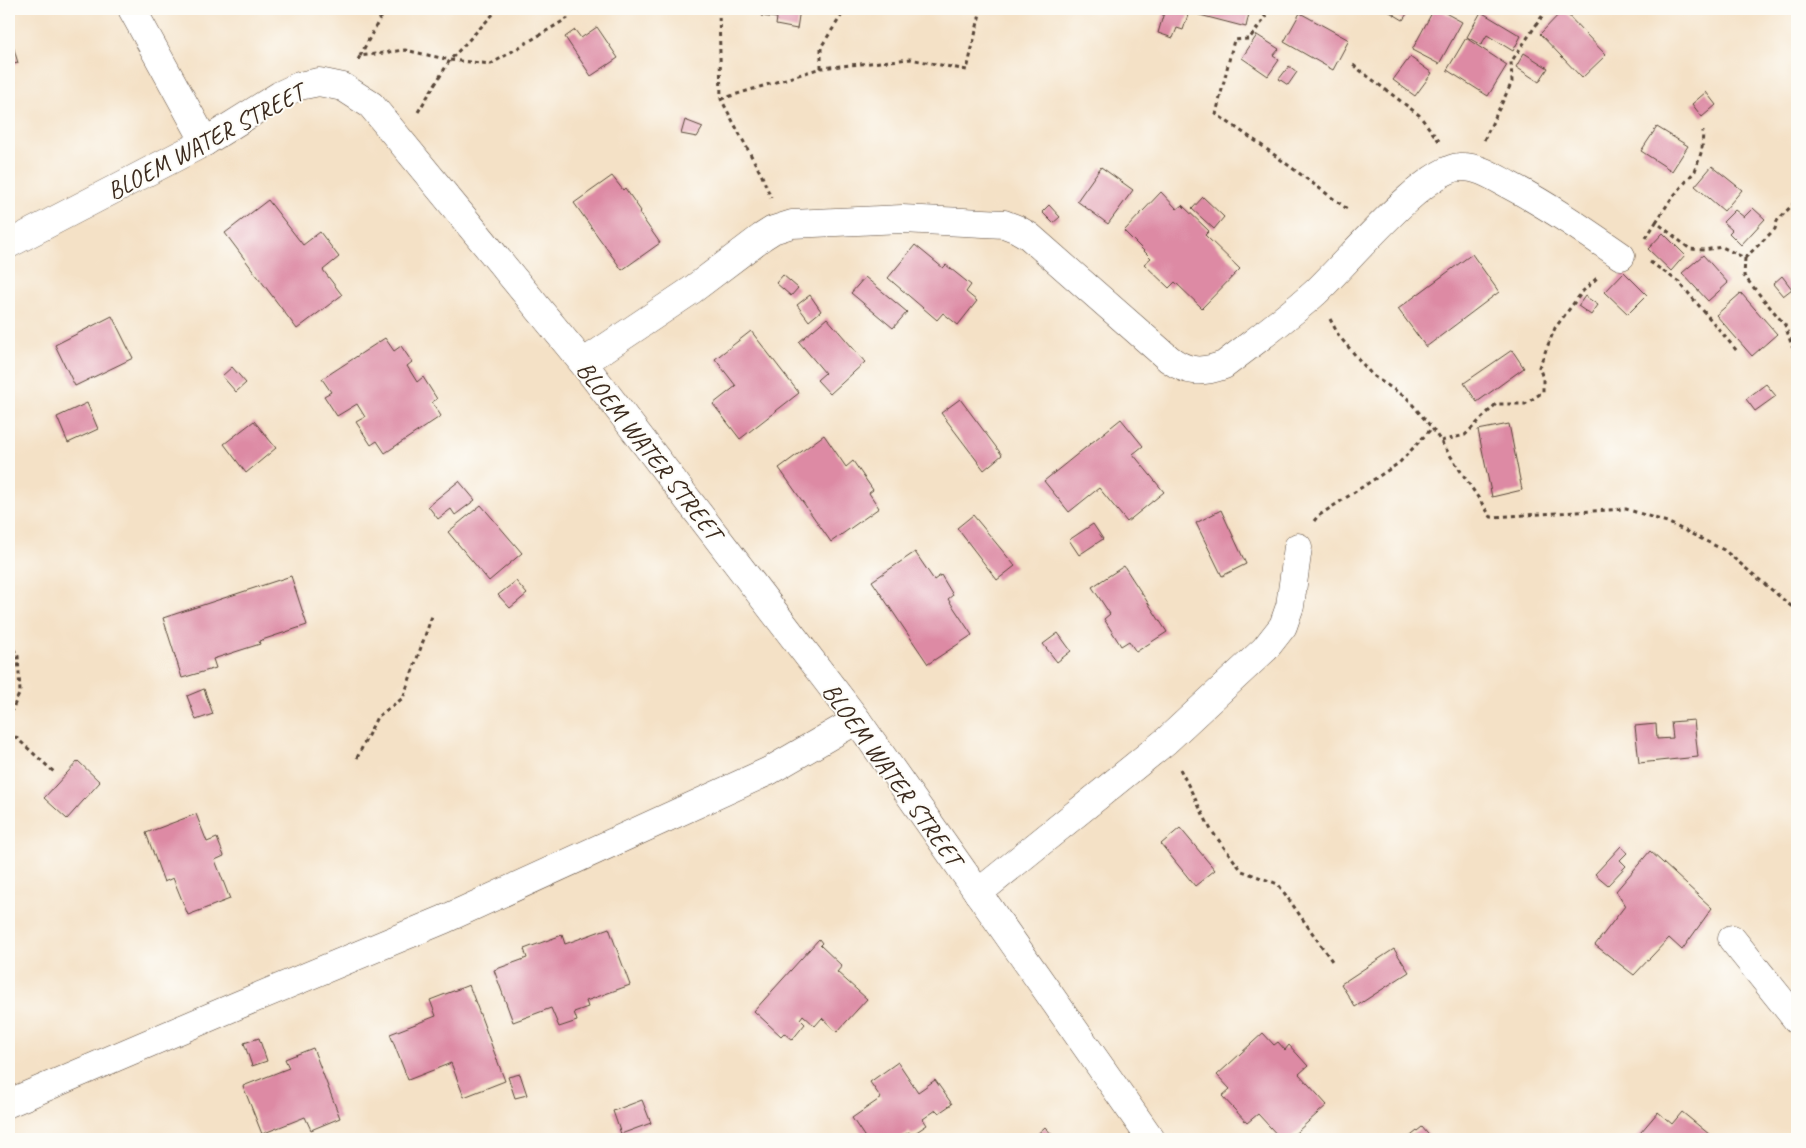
<svg xmlns="http://www.w3.org/2000/svg" width="1806" height="1148" font-family="Caveat,sans-serif">
	<rect width="100%" height="100%" fill="#fdfcf7"/>
	<filter id="ink" filterUnits="userSpaceOnUse"><feTurbulence type="fractalNoise" baseFrequency=".02" numOctaves="2"/><feDisplacementMap in="SourceGraphic" scale="10" xChannelSelector="R" yChannelSelector="G"/><feConvolveMatrix kernelMatrix="1 2 1 2 8 2 1 2 1" color-interpolation-filters="sRGB"/></filter>
	<filter id="wash" filterUnits="userSpaceOnUse"><feTurbulence type="fractalNoise" baseFrequency=".0096" numOctaves="4" result="noise"/><feDisplacementMap in="SourceGraphic" scale="20" xChannelSelector="R" yChannelSelector="G"/><feGaussianBlur stdDeviation="1.12" result="paint"/><feColorMatrix in="noise" values="0 0 0 0 0 0 0 0 0 0 0 0 0 0 0 0 0 1.4 0 .05"/><feComposite in="paint" operator="in"/></filter>
	<g filter="url(#wash)">
		<rect width="100%" height="100%" fill="#f4e1c6"/>
		<g id="blocks">
			<g fill="#dd8aa4">
				<polygon points="762,9 800,9 797,29 776,25 777,18 761,16"/>
				<polygon points="1165,9 1183,9 1182,12 1188,15 1183,30 1177,28 1173,38 1158,33"/>
				<polygon points="1193,9 1250,9 1246,27 1192,13"/>
				<polygon points="1389,9 1410,9 1403,20 1388,11"/>
				<polygon points="1434,9 1438,9 1462,22 1439,64 1412,50"/>
				<polygon points="1563,10 1606,55 1582,78 1540,34"/>
				<polygon points="1481,12 1521,36 1513,51 1487,35 1481,45 1467,37"/>
				<polygon points="1300,13 1349,40 1333,70 1284,42"/>
				<polygon points="597,27 618,58 591,76 565,37 575,30 581,38"/>
				<polygon points="9,32 18,63 9,65"/>
				<polygon points="1257,35 1279,49 1273,56 1279,60 1268,76 1242,58"/>
				<polygon points="1466,38 1507,65 1488,96 1447,70"/>
				<polygon points="1524,53 1548,68 1539,82 1516,67"/>
				<polygon points="1410,57 1432,73 1415,96 1393,80"/>
				<polygon points="1289,66 1297,72 1288,85 1279,79"/>
				<polygon points="1706,92 1716,105 1702,117 1692,104"/>
				<polygon points="685,120 703,127 697,137 681,134"/>
				<polygon points="1657,127 1688,146 1672,171 1641,151"/>
				<polygon points="1712,166 1742,190 1724,211 1695,186"/>
				<polygon points="1101,167 1133,190 1108,224 1077,201"/>
				<polygon points="612,176 623,190 625,188 641,211 639,213 660,243 622,270 574,203"/>
				<polygon points="1161,192 1177,209 1182,205 1209,231 1205,235 1240,269 1202,308 1175,282 1169,288 1144,264 1151,258 1124,231"/>
				<polygon points="1203,197 1224,217 1214,229 1192,209"/>
				<polygon points="268,200 303,245 320,232 339,257 323,270 342,295 297,329 225,233"/>
				<polygon points="1049,205 1060,217 1053,223 1042,212"/>
				<polygon points="1753,208 1765,219 1741,245 1729,233 1732,230 1723,222 1735,210 1744,217"/>
				<polygon points="1663,233 1685,255 1671,271 1648,249"/>
				<polygon points="915,245 943,268 946,265 971,285 966,292 977,301 958,325 943,313 937,320 888,278"/>
				<polygon points="1472,254 1499,292 1426,347 1398,309"/>
				<polygon points="1703,255 1728,283 1708,301 1682,273"/>
				<polygon points="1624,272 1647,295 1628,314 1605,292"/>
				<polygon points="783,275 798,288 791,296 776,283"/>
				<polygon points="1782,276 1792,289 1783,296 1773,284"/>
				<polygon points="865,277 907,312 893,328 851,293"/>
				<polygon points="1741,293 1777,334 1752,356 1716,315"/>
				<polygon points="810,295 821,311 809,321 797,305"/>
				<polygon points="1585,296 1598,305 1591,315 1578,306"/>
				<polygon points="112,316 133,358 75,386 55,345"/>
				<polygon points="827,318 865,362 830,394 817,380 825,373 799,342"/>
				<polygon points="751,331 799,393 740,439 713,404 736,386 715,359"/>
				<polygon points="385,338 394,351 401,346 412,362 407,366 417,382 423,377 437,399 432,402 441,416 385,453 377,441 371,445 356,422 365,417 357,404 337,416 324,396 331,392 322,379"/>
				<polygon points="1512,350 1524,368 1477,402 1464,383"/>
				<polygon points="232,367 246,383 236,392 222,376"/>
				<polygon points="1766,384 1776,396 1755,411 1746,399"/>
				<polygon points="960,399 1002,455 984,470 941,413"/>
				<polygon points="87,403 98,429 68,443 57,417"/>
				<polygon points="1121,419 1143,446 1133,454 1164,492 1127,522 1099,488 1069,512 1044,481"/>
				<polygon points="254,421 276,448 246,473 224,444"/>
				<polygon points="1509,424 1522,490 1492,497 1478,430"/>
				<polygon points="824,435 846,467 853,461 873,490 869,493 879,508 831,542 779,468"/>
				<polygon points="459,481 475,500 455,515 451,509 438,519 428,506"/>
				<polygon points="481,505 522,553 489,581 448,532"/>
				<polygon points="1221,510 1246,564 1222,576 1196,523"/>
				<polygon points="973,515 1015,566 997,580 957,528"/>
				<polygon points="1093,524 1103,539 1079,555 1069,540"/>
				<polygon points="915,552 934,580 941,575 953,595 948,599 972,635 928,664 872,581"/>
				<polygon points="1124,566 1167,632 1136,652 1129,641 1121,646 1104,619 1110,614 1092,587"/>
				<polygon points="291,576 307,625 259,641 260,644 213,659 216,668 182,678 163,618"/>
				<polygon points="516,581 527,594 510,608 498,595"/>
				<polygon points="1058,633 1071,651 1057,662 1043,644"/>
				<polygon points="204,689 213,714 196,720 187,696"/>
				<polygon points="1694,720 1698,757 1639,763 1635,726 1656,724 1657,739 1673,738 1671,722"/>
				<polygon points="78,761 100,782 67,819 44,798"/>
				<polygon points="196,814 207,842 217,838 224,856 215,860 230,899 188,915 173,878 164,882 146,833"/>
				<polygon points="1180,828 1215,870 1195,886 1161,844"/>
				<polygon points="1621,846 1627,853 1620,860 1626,866 1608,885 1595,874"/>
				<polygon points="1650,851 1712,908 1682,950 1669,938 1634,975 1595,945 1625,906 1616,891"/>
				<polygon points="609,928 630,985 586,1001 588,1007 574,1012 577,1021 559,1027 551,1008 513,1022 494,970 527,958 524,949 562,935 565,944"/>
				<polygon points="819,939 822,943 820,945 842,966 837,972 867,999 837,1032 822,1018 815,1026 803,1015 800,1019 805,1024 792,1040 784,1033 781,1036 754,1011"/>
				<polygon points="1394,949 1409,972 1355,1007 1341,984"/>
				<polygon points="469,985 505,1081 464,1097 451,1063 408,1080 390,1034 436,1016 430,1000"/>
				<polygon points="1263,1033 1274,1045 1278,1042 1285,1050 1289,1045 1308,1066 1299,1074 1327,1105 1289,1139 1281,1139 1258,1114 1247,1123 1222,1096 1230,1089 1217,1075"/>
				<polygon points="259,1038 267,1061 252,1066 244,1043"/>
				<polygon points="313,1048 340,1118 311,1130 305,1117 262,1134 243,1086 289,1068 285,1059"/>
				<polygon points="898,1062 918,1092 935,1080 952,1104 939,1113 936,1110 923,1119 927,1125 912,1135 909,1132 898,1139 866,1139 852,1118 881,1098 870,1082"/>
				<polygon points="520,1074 527,1095 515,1098 508,1077"/>
				<polygon points="642,1100 651,1123 621,1134 613,1111"/>
				<polygon points="1658,1112 1672,1124 1682,1112 1715,1139 1635,1139"/>
				<polygon points="1045,1127 1056,1139 1032,1139"/>
				<polygon points="1422,1127 1432,1139 1407,1139"/>
			</g>
		</g>
	</g>
	<g filter="url(#ink)">
		<use href="#blocks" fill-opacity="0" stroke="#574537" stroke-width="1"/>
		<g fill="none" stroke-linecap="round" stroke-linejoin="round">
			<g stroke="#574537" stroke-width="29">
				<g id="street">
					<polyline points="132,9 205,142"/>
					<polyline points="9,244 205,142 280,95 299,86 319,82 343,87 371,105 583,363 857,720 1151,1139"/>
					<path d="M 583,363 L 692,290 L 762,237 L 773,230 L 792,224 L 902,219 L 1004,224 L 1017,229 L 1029,236 L 1169,359 C 1188,373 1202,373 1224,365 C 1255,341 1287,318 1316,292 C 1345,265 1424,169 1460,167 C 1478,166 1494,177 1509,185 C 1549,206 1585,231 1621,256"/>
					<polyline points="978,893 1166,741 1265,649 1283,626 1290,606 1298,547"/>
					<polyline points="1732,939 1797,1020"/>
					<polyline points="9,1103 236,1006 445,919 769,771 857,720"/>
				</g>
			</g>
			<g stroke="#574537" stroke-width="3" stroke-dasharray="4 4" stroke-linecap="butt">
				<polyline points="719,9 721,99 762,176 771,198"/>
				<polyline points="1258,9 1266,17 1249,39 1234,40 1216,114 1257,142 1350,211"/>
				<polyline points="360,56 385,9"/>
				<polyline points="358,60 360,56 405,50 450,60 491,64 568,18"/>
				<polyline points="1353,65 1419,115 1439,141"/>
				<polyline points="821,68 821,47 843,13"/>
				<polyline points="721,99 821,68 910,59 967,70 981,9"/>
				<polyline points="418,112 450,60 498,9"/>
				<polyline points="1484,140 1512,82 1511,62 1547,9"/>
				<polyline points="1656,222 1671,199 1695,171 1702,150 1703,131"/>
				<polyline points="1646,238 1656,222 1690,249 1704,250 1722,247 1745,258 1775,229 1777,221 1797,200"/>
				<polyline points="1745,258 1744,276 1785,325 1792,346 1797,353"/>
				<polyline points="1650,262 1679,282 1737,351"/>
				<polyline points="1330,319 1339,336 1373,376 1407,398 1432,428 1491,517 1626,509 1667,522 1724,550 1797,611"/>
				<polyline points="1441,441 1465,435 1496,404 1525,404 1543,392 1543,378 1539,367 1555,328 1583,291 1597,278"/>
				<polyline points="1314,521 1318,516 1399,463 1432,428"/>
				<polyline points="9,642 18,656 20,692 9,717"/>
				<polyline points="9,731 55,773"/>
				<polyline points="357,758 377,717 403,698 432,616"/>
				<polyline points="1180,769 1211,830 1242,871 1278,884 1332,961"/>
			</g>
			<use href="#street" stroke="#fff" stroke-width="28"/>
		</g>
	</g>
	<g text-anchor="middle" stroke-width="4" stroke-linejoin="round" paint-order="stroke">
		<g font-size="25" fill="#3b2a1e" stroke="#fdfcf7">
			<text transform="translate(205 141) rotate(-28)" y="9">BLOEM WATER STREET</text>
			<text transform="translate(650 450) rotate(52)" y="9">BLOEM WATER STREET</text>
			<text transform="translate(893 774) rotate(54)" y="9">BLOEM WATER STREET</text>
		</g>
	</g>
	<rect width="1806" height="1148" fill="none" stroke="#fdfcf7" stroke-width="30"/>
</svg>
